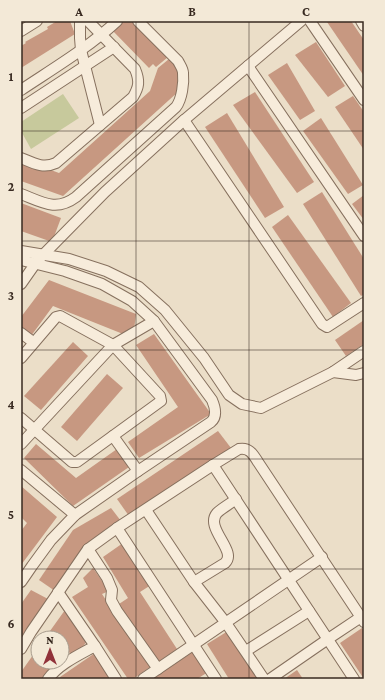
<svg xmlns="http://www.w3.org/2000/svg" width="385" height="700" font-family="'Crimson Pro',serif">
	<rect width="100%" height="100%" fill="#ebdec8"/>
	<polygon fill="#c7c99c" points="63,94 79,118 31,149 21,131 21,122"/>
	<g fill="#c79881">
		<polygon points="57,21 70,21 75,34 21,68 21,46 26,43 25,42 48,29 47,27"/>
		<polygon points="121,21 135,21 143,33 168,57 156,67 153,64 149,68 112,30"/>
		<polygon points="328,21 351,21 364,40 364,76 327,22"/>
		<polygon points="316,42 345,86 328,97 295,55"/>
		<polygon points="169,59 181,72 179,91 63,196 21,181 21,159 59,173 150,91 158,68"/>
		<polygon points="287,63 315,111 300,120 268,75"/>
		<polygon points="255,92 314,182 297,193 233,105"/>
		<polygon points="353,96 364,112 364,150 335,107"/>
		<polygon points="227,113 284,207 265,218 205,127"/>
		<polygon points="321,118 363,185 348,194 303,131"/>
		<polygon points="322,192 364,259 364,294 361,296 303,204"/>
		<polygon points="364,195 364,220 352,204"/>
		<polygon points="21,203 61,218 52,242 21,231"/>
		<polygon points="288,215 351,303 333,317 272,227"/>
		<polygon points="49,280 136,314 133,338 53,306 31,336 21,328 21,317"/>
		<polygon points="364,320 364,344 346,356 335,340"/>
		<polygon points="154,334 211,414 139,458 128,442 178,407 136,345"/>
		<polygon points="73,342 88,356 41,410 24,396"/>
		<polygon points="107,374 123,388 77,441 61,427"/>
		<polygon points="218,431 231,448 129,516 117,499"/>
		<polygon points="36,444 76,478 117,449 129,467 73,506 24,458"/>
		<polygon points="21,486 57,517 21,565 21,531 27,523 21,517"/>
		<polygon points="111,508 121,521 55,591 39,580 73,530"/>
		<polygon points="123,543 151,585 140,592 177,649 158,662 119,604 128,598 103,557"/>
		<polygon points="93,568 109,591 102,594 150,667 133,679 128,679 72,597 88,587 83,578"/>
		<polygon points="31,590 48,599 21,639 21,604"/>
		<polygon points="65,610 87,641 82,648 74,656 62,647 62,638 45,638"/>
		<polygon points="362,628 364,632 364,679 340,643"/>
		<polygon points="228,631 259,679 229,679 207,644"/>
		<polygon points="38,648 38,662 57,662 47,679 21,679 21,672"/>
		<polygon points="194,651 208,672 197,679 152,679"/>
		<polygon points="95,653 112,679 59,679 60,677"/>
		<polygon points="297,670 303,679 284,679"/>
	</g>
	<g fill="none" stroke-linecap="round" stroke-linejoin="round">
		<g stroke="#86705e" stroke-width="12">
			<g id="street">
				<polyline points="80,21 80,38 81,50 100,125"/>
				<polyline points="310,21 364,100"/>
				<polyline points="361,21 364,26"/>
				<polyline points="21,31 37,21"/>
				<polyline points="248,66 364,236"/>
				<path d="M 21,90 C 54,68 88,48 117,21"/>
				<polyline points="21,108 114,47"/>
				<polyline points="184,120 322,324 327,327 364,303"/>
				<path d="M 21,158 C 33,163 43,169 56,163 L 133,97 C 139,87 140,81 135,69 L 88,21"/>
				<path d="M 21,194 C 42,202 56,212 76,197 L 176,107 C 182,99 184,83 183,73 C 183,69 180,65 178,61 L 138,21"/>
				<polyline points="21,251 69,259 106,271 139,287 165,310 204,358 229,395 242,404 261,408 333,372 364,351"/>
				<path d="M 21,260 L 65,271 L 102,284 L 132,301 L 154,321 L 212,400 C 215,407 218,416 211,422 L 138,471 L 75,515 L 51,540 L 32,566 L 21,582"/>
				<polyline points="21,284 35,264 43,255 105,192 183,121 301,21"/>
				<polyline points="21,333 33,342"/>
				<polyline points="21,358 56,317 60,316 113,345 160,396 161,401 77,462 72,462 21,418"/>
				<polyline points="333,372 356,375 364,373"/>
				<polyline points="113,436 138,471"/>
				<polyline points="21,444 113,345 154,321"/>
				<polyline points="213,465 354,679"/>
				<polyline points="21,470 75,515"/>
				<polyline points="146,510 194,582 226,623 264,679"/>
				<polyline points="117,528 216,679"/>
				<polyline points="88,549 107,578 112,590 111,600 117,611 158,669"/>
				<path d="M 194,582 L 225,563 C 238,551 204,528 217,513 C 222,508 230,504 236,499"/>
				<polyline points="58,592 95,646 116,679"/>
				<path d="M 21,649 L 31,632 L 88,549 L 117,528 L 213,465 L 239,449 C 249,447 253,454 258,462 L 364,622"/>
				<polyline points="246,651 309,611"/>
				<path d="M 48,679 C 59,664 79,655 95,646"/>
				<polyline points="143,679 322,557"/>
				<polyline points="270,679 328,639 361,617"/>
			</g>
		</g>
		<use href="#street" stroke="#f7ecdb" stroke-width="10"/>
	</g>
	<path fill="none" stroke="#382a21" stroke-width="1" stroke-opacity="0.55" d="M 136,21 L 136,679M 249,21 L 249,679M 21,131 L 364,131M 21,241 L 364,241M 21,350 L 364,350M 21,459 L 364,459M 21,569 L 364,569"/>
	<rect width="385" height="700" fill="none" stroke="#f3e9d7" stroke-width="44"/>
	<g transform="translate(50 650)"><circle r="19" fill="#f3e9d7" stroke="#a89d8e"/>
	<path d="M0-3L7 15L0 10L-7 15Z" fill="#91323a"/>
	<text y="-6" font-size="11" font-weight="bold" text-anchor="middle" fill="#382a21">N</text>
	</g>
	<rect x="22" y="22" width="341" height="656" fill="none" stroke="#382a21" stroke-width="1.5"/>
	<g font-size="13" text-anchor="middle" font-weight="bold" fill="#382a21">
		<text x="79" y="16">A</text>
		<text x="192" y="16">B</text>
		<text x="306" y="16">C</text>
		<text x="11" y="81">1</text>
		<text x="11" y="191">2</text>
		<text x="11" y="300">3</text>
		<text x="11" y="409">4</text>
		<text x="11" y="519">5</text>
		<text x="11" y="628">6</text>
	</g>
</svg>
